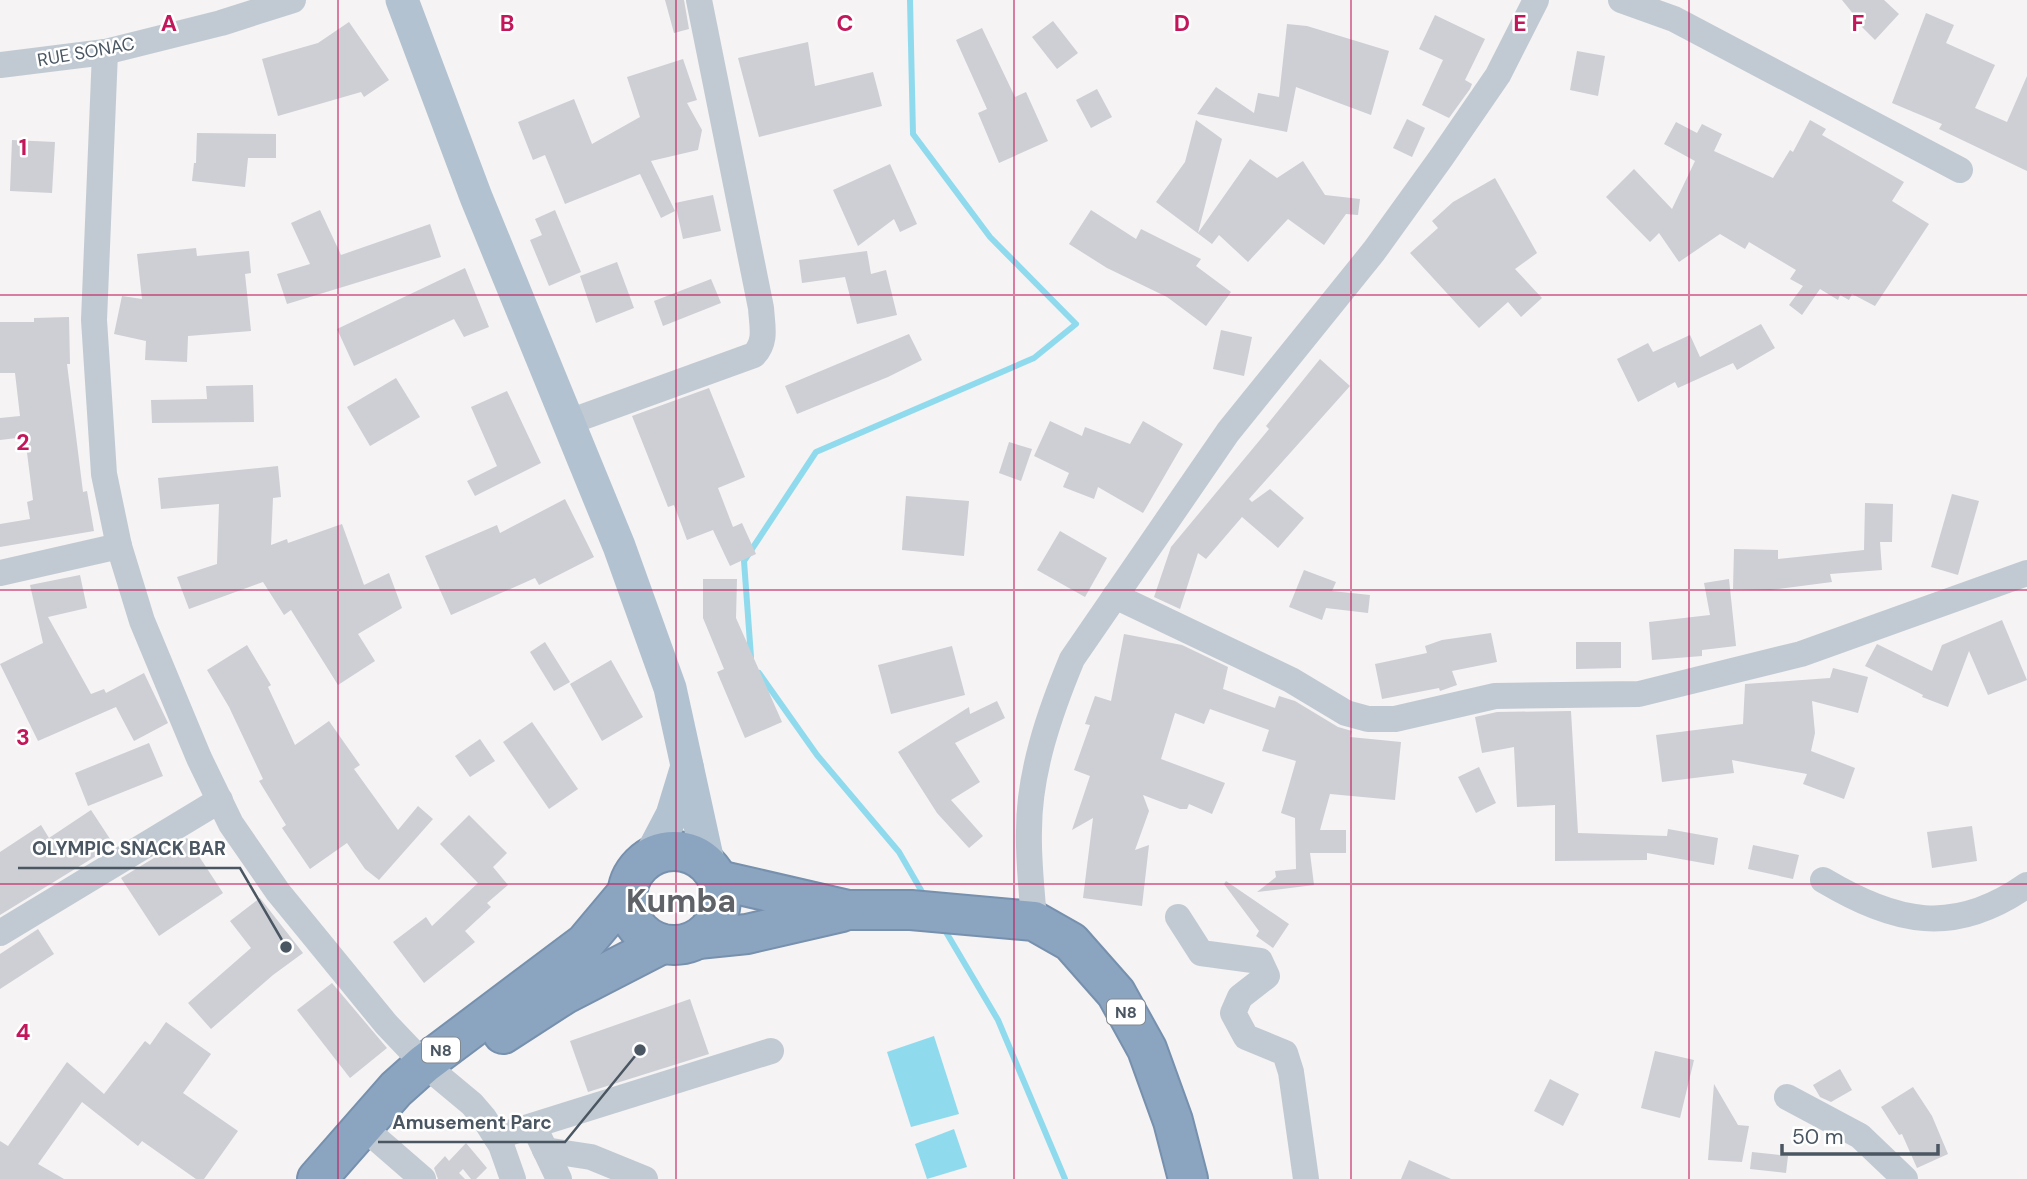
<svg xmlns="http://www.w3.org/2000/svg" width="2027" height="1179" font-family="'DM Sans',sans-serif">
	<rect width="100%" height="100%" fill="#f5f3f3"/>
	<g fill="#90daee">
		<polygon points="934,1036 959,1114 911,1127 887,1052"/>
		<polygon points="954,1129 967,1167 927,1179 915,1144"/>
	</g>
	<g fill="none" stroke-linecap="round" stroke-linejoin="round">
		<g stroke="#90daee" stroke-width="6">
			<polyline points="751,657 744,561 816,452 1034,358 1076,324 990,237 913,134 910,0"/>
			<polyline points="759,673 817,755 899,852 925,897"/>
			<polyline points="943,927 998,1020 1065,1179"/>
		</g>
	</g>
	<g fill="#cdcfd5">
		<polygon points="665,0 684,0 689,29 674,33"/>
		<polygon points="1842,0 1884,0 1899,14 1875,40 1858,23 1859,21"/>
		<polygon points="1926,13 1954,25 1946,43 1995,65 1975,108 2007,122 2027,76 2027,171 1939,129 1942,124 1892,103"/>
		<polygon points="1435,15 1485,39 1465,80 1472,84 1470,89 1449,118 1422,105 1443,60 1419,49"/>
		<polygon points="1053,21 1078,53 1057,69 1032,37"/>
		<polygon points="349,22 389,80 364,97 361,92 278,116 262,59 318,43"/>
		<polygon points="1287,24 1307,26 1389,51 1371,115 1296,87 1287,132 1197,114 1216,87 1254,113 1258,93 1279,97"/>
		<polygon points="982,28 1015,97 1026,92 1048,141 999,163 978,113 987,109 956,40"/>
		<polygon points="808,42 815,86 873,72 882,106 759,137 738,58"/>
		<polygon points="1577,51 1605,56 1598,96 1570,90"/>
		<polygon points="683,59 697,100 687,103 702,130 698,150 651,161 675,211 661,218 640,174 565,204 545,155 533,160 518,122 574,99 592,144 640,117 627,77"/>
		<polygon points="1097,89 1112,117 1091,128 1076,100"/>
		<polygon points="1407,119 1425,128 1412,157 1393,148"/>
		<polygon points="1196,120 1222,139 1198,233 1250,159 1277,178 1303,161 1325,195 1360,199 1358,215 1346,214 1324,245 1288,219 1248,262 1219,235 1212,244 1156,202 1185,162"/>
		<polygon points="1810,120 1826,129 1822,135 1904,182 1892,201 1929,224 1875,306 1852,294 1849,300 1840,295 1838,300 1820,289 1802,315 1789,305 1803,286 1790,279 1796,270 1749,242 1745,249 1720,234 1679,262 1659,233 1650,242 1606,197 1634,169 1672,209 1695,161 1664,144 1676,122 1697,133 1702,124 1722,134 1714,151 1773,178 1790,150 1793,152"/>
		<polygon points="197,133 276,134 276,158 248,158 245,187 192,181 194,163 196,163"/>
		<polygon points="12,140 55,142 52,193 10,191"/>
		<polygon points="890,164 917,224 900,232 894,219 858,246 833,190"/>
		<polygon points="1495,178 1537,253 1515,269 1542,298 1521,317 1508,302 1479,328 1410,253 1438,228 1432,221 1453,202"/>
		<polygon points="713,195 721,231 683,239 675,203"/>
		<polygon points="320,210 341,255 430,224 441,257 287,304 277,274 310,264 291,223"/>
		<polygon points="555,210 581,272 549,286 530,240 542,235 535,219"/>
		<polygon points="1091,210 1136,239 1141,229 1201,259 1196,266 1231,292 1206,326 1167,297 1107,268 1069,244"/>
		<polygon points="196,248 197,256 249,251 251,273 245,274 251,331 188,336 187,362 145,360 146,341 114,334 122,296 142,299 137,254"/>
		<polygon points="867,251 871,274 886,270 897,315 857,324 845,277 802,283 799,260"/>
		<polygon points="617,262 634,308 596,323 580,276"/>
		<polygon points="465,268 489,327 464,337 454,319 354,366 337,329"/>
		<polygon points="711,279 721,303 663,326 654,301"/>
		<polygon points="69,317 70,364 67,364 83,492 87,491 94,531 0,547 0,524 30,519 27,502 33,500 25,437 0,440 0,418 20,416 15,373 0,373 0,322 34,322 34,318"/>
		<polygon points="1761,324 1775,348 1737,370 1733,363 1678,388 1675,382 1638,402 1617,359 1648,343 1653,352 1690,335 1700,357"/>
		<polygon points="1221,330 1252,337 1244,376 1213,369"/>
		<polygon points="909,334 922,360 888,377 797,414 785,386"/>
		<polygon points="1320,359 1350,386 1249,499 1252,502 1270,489 1304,518 1278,548 1242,517 1206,559 1198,553 1180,609 1154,597 1171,547 1269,429 1266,426"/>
		<polygon points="396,378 420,417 370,446 347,407"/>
		<polygon points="253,385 254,422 152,423 151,400 207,399 206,386"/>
		<polygon points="709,388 745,477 718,488 733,527 742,523 756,554 730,566 713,530 687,540 674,505 668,507 632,416"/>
		<polygon points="507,391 541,463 475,496 467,481 497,466 471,407"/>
		<polygon points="1050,421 1082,436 1085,427 1130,444 1143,421 1183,444 1143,513 1098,487 1094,499 1063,487 1069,473 1034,456"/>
		<polygon points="1009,442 1032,449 1021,481 999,473"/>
		<polygon points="278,466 281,497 273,498 271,545 287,539 288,543 342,524 364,585 389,573 402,608 358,634 375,661 338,685 291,610 284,615 263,582 189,609 177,577 217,564 219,504 161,509 158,478"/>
		<polygon points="1952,494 1979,501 1958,575 1931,567"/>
		<polygon points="906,496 969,501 964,556 902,550"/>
		<polygon points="565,499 594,557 539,585 535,578 451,615 425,556 497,525 500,533"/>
		<polygon points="1865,503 1893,504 1892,542 1880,542 1882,570 1830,574 1832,582 1770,590 1733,589 1734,549 1778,550 1778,559 1864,550"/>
		<polygon points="1060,531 1107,558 1085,597 1037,570"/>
		<polygon points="1304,570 1336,582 1332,591 1370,595 1368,613 1326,608 1322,620 1289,607"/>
		<polygon points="80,575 87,608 48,617 91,694 104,689 106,693 144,673 168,723 134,741 116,707 38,741 0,664 43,643 30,585"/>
		<polygon points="703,579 737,579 736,618 782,722 745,738 717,672 724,669 703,618"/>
		<polygon points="1729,579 1736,646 1702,650 1702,656 1652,660 1649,622 1710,615 1704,583"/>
		<polygon points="2002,620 2027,680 1988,695 1969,651 1948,707 1922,697 1923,695 1865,666 1877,644 1932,671 1942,645"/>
		<polygon points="1491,633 1497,662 1452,671 1457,685 1440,691 1439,688 1382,699 1375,664 1427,653 1425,646 1442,640"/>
		<polygon points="1124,634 1182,645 1228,667 1223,689 1275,708 1279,696 1295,701 1338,727 1352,731 1350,737 1401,742 1395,800 1330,794 1320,830 1346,830 1346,853 1310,853 1314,885 1257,892 1276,877 1275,871 1296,869 1295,818 1281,813 1296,761 1262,751 1269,730 1210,709 1204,724 1175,713 1161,759 1225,783 1212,814 1189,804 1187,809 1180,809 1143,795 1149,811 1135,850 1149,845 1142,906 1083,898 1093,818 1072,830 1090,776 1074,770 1090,725 1085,724 1095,696 1111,701"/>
		<polygon points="545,642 570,682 554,691 530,652"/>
		<polygon points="1576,642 1621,642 1621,668 1576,669"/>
		<polygon points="247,645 271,685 268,687 295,745 329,721 360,765 354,769 398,830 418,806 433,819 379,880 365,869 347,843 310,869 282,828 286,825 259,781 263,779 229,707 207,670"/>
		<polygon points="952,646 965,695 891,714 878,665"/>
		<polygon points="611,660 643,717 602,741 570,684"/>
		<polygon points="1833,668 1868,677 1858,713 1812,701 1815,733 1811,751 1855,768 1844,799 1803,784 1807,774 1732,760 1734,773 1662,782 1656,735 1743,724 1745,684 1830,678"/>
		<polygon points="997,701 1005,718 955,743 980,782 951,800 983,836 969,848 937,813 898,752 969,707 970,714"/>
		<polygon points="1571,711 1578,833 1667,836 1668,829 1718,838 1714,865 1647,853 1647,860 1555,861 1555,805 1517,807 1514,747 1482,753 1475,717 1497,712"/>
		<polygon points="532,722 578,789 549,809 503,742"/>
		<polygon points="480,739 495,761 470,777 455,756"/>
		<polygon points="149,743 163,776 88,806 75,773"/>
		<polygon points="1479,767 1496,803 1476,813 1458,777"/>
		<polygon points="91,810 114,845 0,915 0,852 41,825 49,838"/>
		<polygon points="469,815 507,853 493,867 508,885 487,903 491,907 465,931 475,942 424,983 393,942 426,917 432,926 478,883 440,844"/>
		<polygon points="1972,826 1977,861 1932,868 1927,832"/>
		<polygon points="187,838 223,893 159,936 121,878"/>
		<polygon points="1753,845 1799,855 1793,879 1748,869"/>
		<polygon points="1226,881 1289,924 1273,948 1256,936 1259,931 1224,884"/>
		<polygon points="260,898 303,953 273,975 211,1029 188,1003 251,948 230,921"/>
		<polygon points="38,929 54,954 0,989 0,954"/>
		<polygon points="332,983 387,1048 350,1078 297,1010"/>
		<polygon points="690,999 709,1054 588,1092 570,1041"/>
		<polygon points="166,1022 211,1054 183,1093 238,1131 204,1179 196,1179 142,1141 138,1146 82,1102 38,1164 64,1179 0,1179 0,1141 8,1146 67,1062 104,1094 145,1041 150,1045"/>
		<polygon points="1655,1051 1694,1060 1680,1118 1641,1108"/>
		<polygon points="1840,1069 1852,1090 1831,1102 1820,1097 1813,1085"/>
		<polygon points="1550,1079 1579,1094 1563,1126 1534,1111"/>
		<polygon points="1714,1084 1738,1125 1749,1126 1742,1162 1708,1160"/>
		<polygon points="1913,1087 1932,1116 1948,1154 1917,1168 1902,1134 1899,1135 1881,1107"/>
		<polygon points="466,1143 487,1168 476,1179 471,1179 463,1169 459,1173 465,1179 438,1179 434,1168 445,1156 449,1161"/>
		<polygon points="1752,1152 1788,1156 1786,1173 1750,1169"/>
		<polygon points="1409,1160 1451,1179 1401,1179"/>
	</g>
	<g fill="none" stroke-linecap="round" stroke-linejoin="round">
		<g stroke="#7690ad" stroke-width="42">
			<g id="highway">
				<circle cx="674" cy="898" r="47"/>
				<polyline points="718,880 848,910 911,910 1034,921 1071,942 1116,993 1147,1049 1173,1121 1188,1179"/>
				<polyline points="698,939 747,934 842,912"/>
				<polyline points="503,1034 565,994 662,944"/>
				<polyline points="317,1179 396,1089 424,1064 585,943 627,893"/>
			</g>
		</g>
		<g stroke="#c1cad2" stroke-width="26">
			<polyline points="1621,0 1674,19 1960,170"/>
			<polyline points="105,52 94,320 104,474 119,546 142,621 199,758 231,824 278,892 386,1024 424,1064 472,1104 484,1118 501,1145 513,1179"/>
			<polyline points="0,65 105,52 221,23 293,0"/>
			<path d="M 569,422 L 754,355 C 767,341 762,326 761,308 L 699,0"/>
			<polyline points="0,573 119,546"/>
			<polyline points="1115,596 1291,680 1346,713 1368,719 1395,719 1495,696 1639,694 1801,654 2027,573"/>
			<path d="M 1823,880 C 1896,923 1953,937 2027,885"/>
			<polyline points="1178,917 1201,953 1260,961 1267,976 1240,997 1233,1013 1246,1037 1285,1053 1291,1072 1306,1179"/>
			<path d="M 1034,921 C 1032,891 1028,860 1029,830 C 1029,772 1050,712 1072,659 L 1228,432 L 1374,251 L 1441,158 L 1498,75 L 1536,0"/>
			<polyline points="0,933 220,800"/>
			<polyline points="1787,1097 1860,1136 1905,1179"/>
			<polyline points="496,1137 771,1051"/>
			<polyline points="539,1137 559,1179"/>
			<polyline points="378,1140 423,1179"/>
			<polyline points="545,1150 591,1157 645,1179"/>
		</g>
		<g stroke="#b3c2d1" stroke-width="33">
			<polyline points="402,0 476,197 619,546 670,688 709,866"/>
			<polyline points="650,857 672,815 687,766"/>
		</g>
		<use href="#highway" stroke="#8ba5c1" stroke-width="38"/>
	</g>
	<path fill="none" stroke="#c2185b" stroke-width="2" stroke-opacity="0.55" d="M 338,0 L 338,1179M 676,0 L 676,1179M 1014,0 L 1014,1179M 1351,0 L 1351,1179M 1689,0 L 1689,1179M 0,295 L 2027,295M 0,590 L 2027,590M 0,884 L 2027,884"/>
	<g text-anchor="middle" stroke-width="5" stroke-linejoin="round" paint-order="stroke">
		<g fill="#fff" stroke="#808990" stroke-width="2">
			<rect x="1107" y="999.5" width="38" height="25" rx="5"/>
			<rect x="422" y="1037.5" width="38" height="25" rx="5"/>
		</g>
		<g font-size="16" font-weight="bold" fill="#4a5661">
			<text x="1126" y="1018">N8</text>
			<text x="441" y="1056">N8</text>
		</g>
		<g font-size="18" fill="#4a5661" stroke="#fff">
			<text transform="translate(86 52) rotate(-10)" y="6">RUE SONAC</text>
		</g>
		<g font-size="32" font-weight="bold" fill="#5f6368" stroke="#fff">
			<text x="681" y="912">Kumba</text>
		</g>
	</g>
	<g font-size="23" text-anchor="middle" font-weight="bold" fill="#c2185b" stroke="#fff" stroke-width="5" stroke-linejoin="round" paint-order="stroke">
		<text x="169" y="31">A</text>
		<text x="507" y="31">B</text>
		<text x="845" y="31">C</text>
		<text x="1182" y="31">D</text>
		<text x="1520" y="31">E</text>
		<text x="1858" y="31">F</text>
		<text x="23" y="155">1</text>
		<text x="23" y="450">2</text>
		<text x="23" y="745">3</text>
		<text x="23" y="1040">4</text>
	</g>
	<path fill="none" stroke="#4a5661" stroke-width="2.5" d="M286 947L240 868H18M640 1050L565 1142H378"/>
	<g fill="#4a5661" stroke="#fff" stroke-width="2.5">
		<circle cx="286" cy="947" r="7"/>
		<circle cx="640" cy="1050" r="7"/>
	</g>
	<g font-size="19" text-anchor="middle" font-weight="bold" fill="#4a5661" stroke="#fff" stroke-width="5" stroke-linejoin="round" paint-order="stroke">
		<text x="129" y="855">OLYMPIC SNACK BAR</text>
		<text x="472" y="1129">Amusement Parc</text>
	</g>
	<path d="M1782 1144v10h156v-10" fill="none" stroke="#4a5661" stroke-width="3.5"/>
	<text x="1792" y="1144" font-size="21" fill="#4a5661" stroke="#ffffff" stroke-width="5" paint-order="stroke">50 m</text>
</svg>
